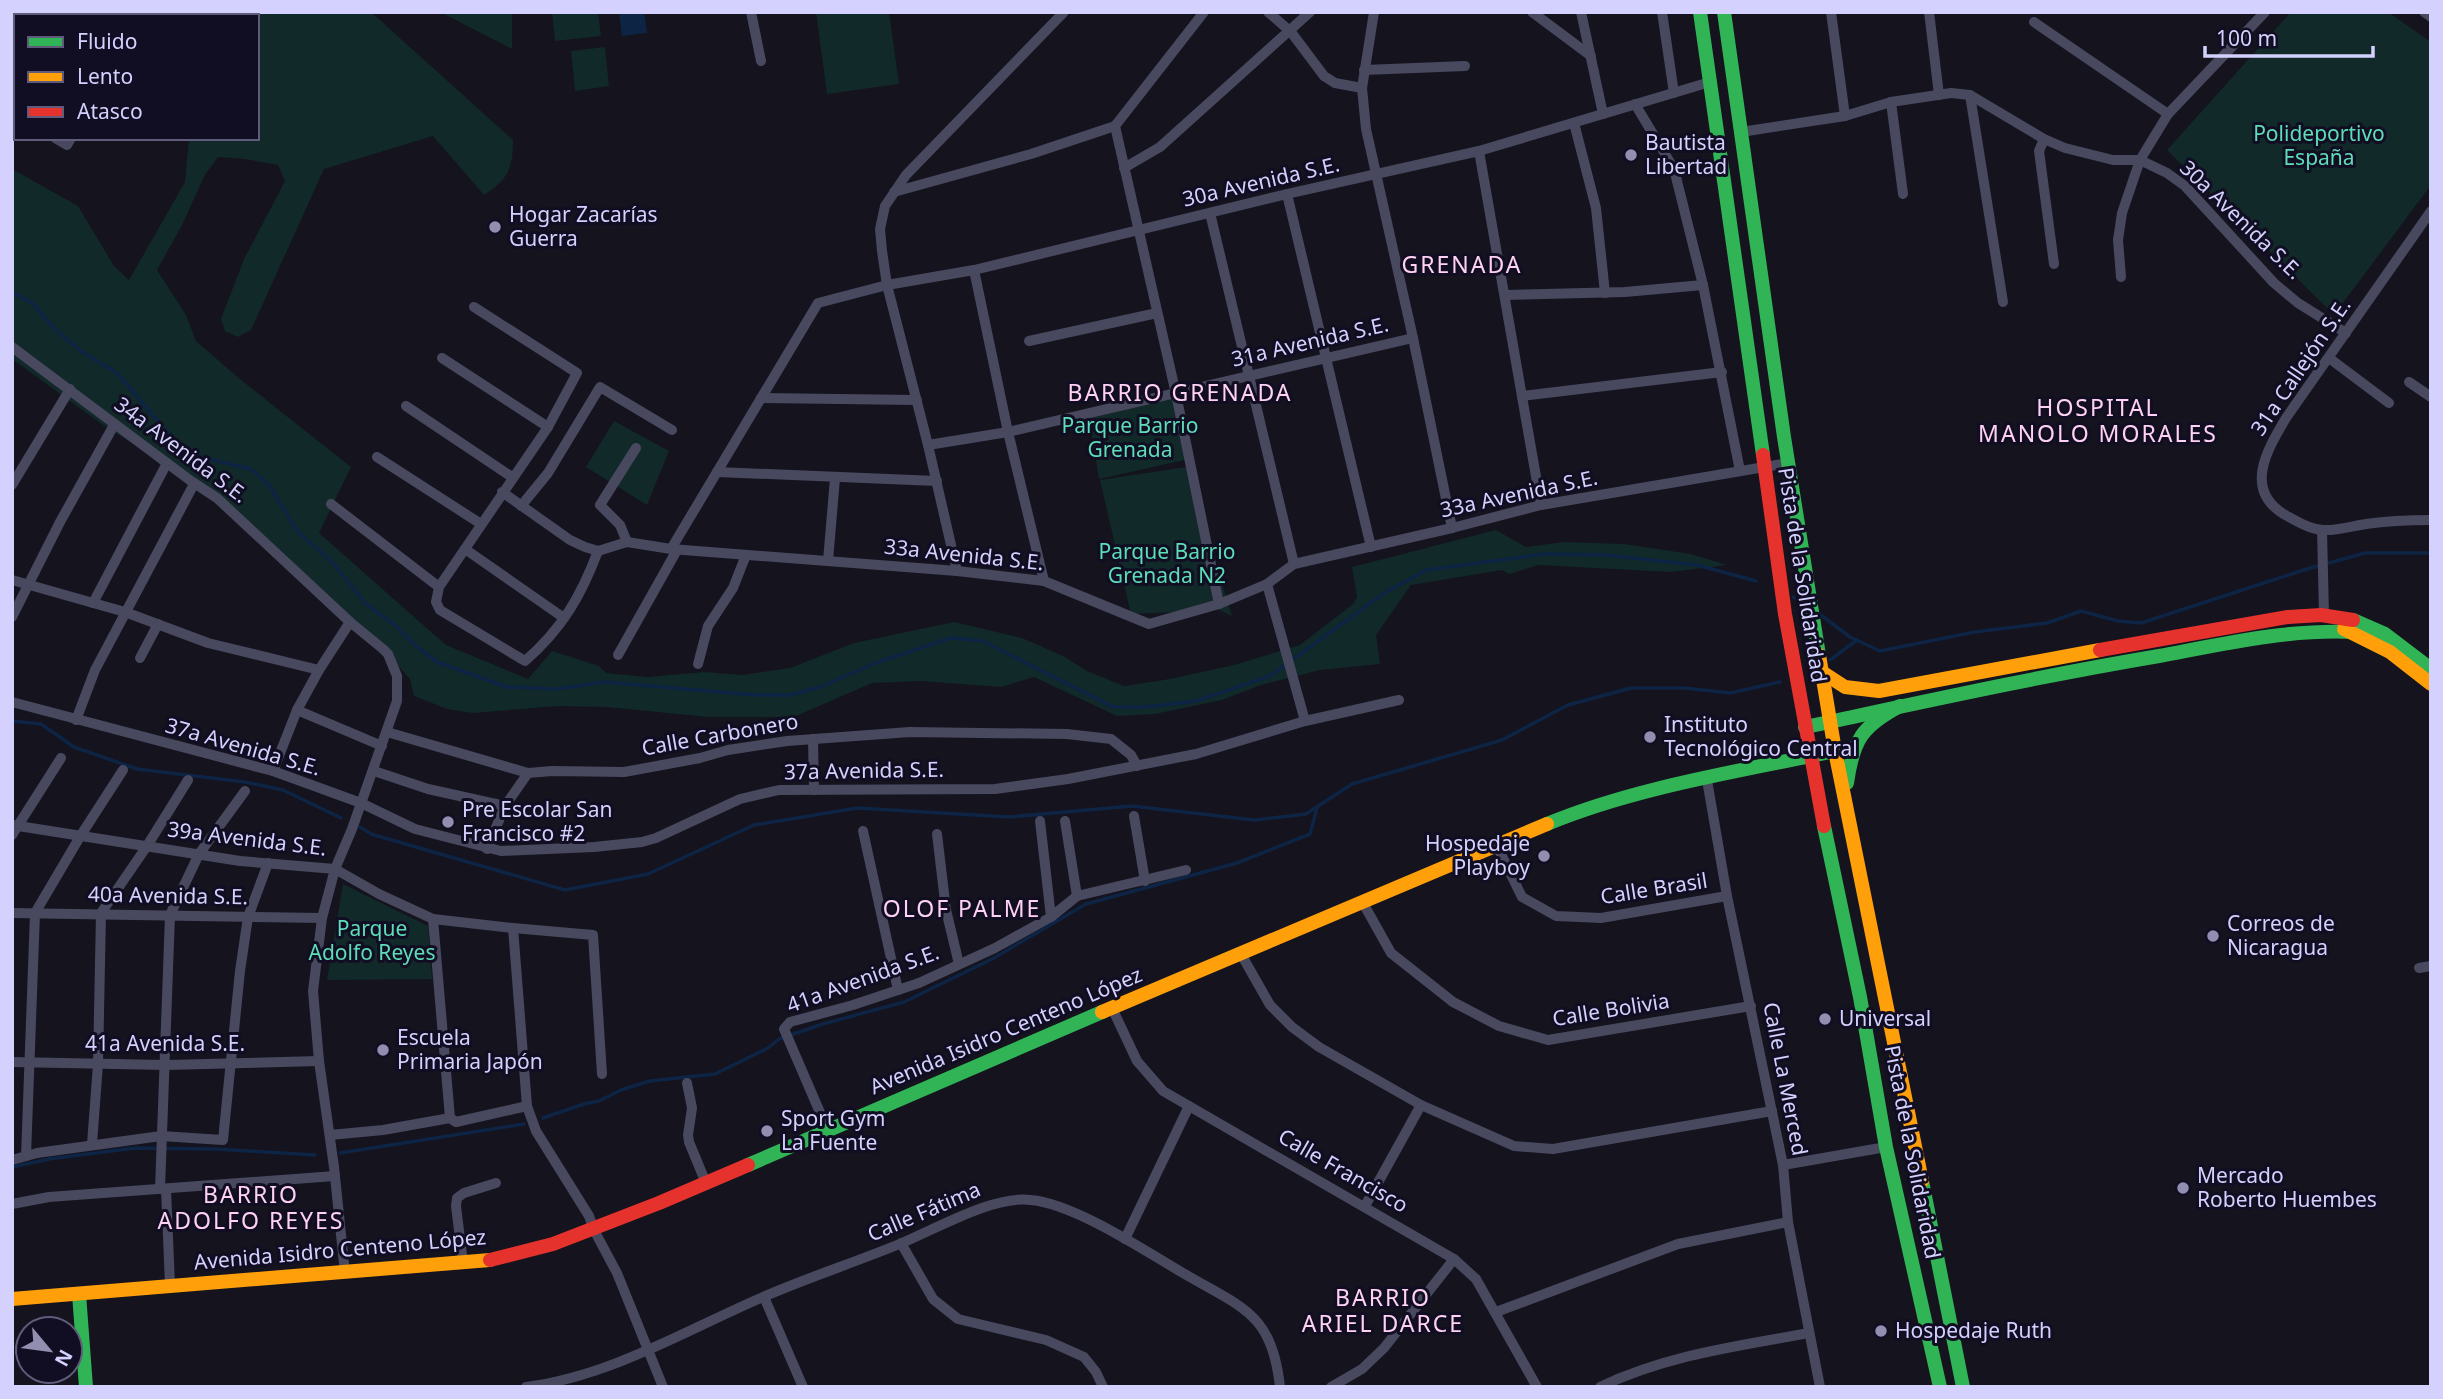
<svg xmlns="http://www.w3.org/2000/svg" width="2443" height="1399" font-family="'Noto Sans',sans-serif">
	<rect width="100%" height="100%" fill="#14131e"/>
	<g fill="#112928">
		<path d="M 198,12 L 371,12 L 513,140 C 513,168 508,180 484,195 L 433,136 L 324,169 L 251,330 L 238,337 L 225,331 L 221,319 L 244,259 L 285,181 L 278,165 L 245,159 L 218,157 L 205,175 L 181,227 L 157,270 L 186,315 L 196,341 L 241,380 L 351,467 L 319,533 L 446,645 L 528,679 L 552,651 L 599,666 L 606,673 L 647,677 L 705,672 L 742,675 L 790,668 L 854,643 L 954,622 L 1022,638 L 1063,656 L 1087,671 L 1124,686 L 1170,679 L 1234,665 L 1300,645 L 1353,604 L 1357,597 L 1352,567 L 1496,530 L 1526,547 L 1564,542 L 1624,544 L 1691,554 L 1727,565 L 1671,572 L 1539,565 L 1509,574 L 1502,570 L 1411,585 L 1376,635 L 1380,664 L 1320,670 L 1261,685 L 1222,700 L 1155,714 L 1117,716 L 1034,677 L 1001,687 L 921,681 L 872,683 L 794,717 L 708,717 L 607,707 L 558,706 L 473,713 L 447,709 L 414,696 L 410,679 L 383,649 L 217,498 L 167,463 L 110,430 L 12,359 L 12,169 L 78,206 L 114,266 L 129,280 L 185,182 L 189,138 L 257,138 L 257,16 L 199,16 Z"/>
		<polygon points="440,12 512,12 512,49"/>
		<polygon points="552,12 598,12 601,36 555,41"/>
		<polygon points="816,12 889,12 899,84 827,94"/>
		<polygon points="2291,12 2388,12 2431,42 2431,185 2334,315 2167,150"/>
		<polygon points="605,47 609,86 575,91 571,51"/>
		<polygon points="1176,394 1189,459 1099,479 1088,413"/>
		<polygon points="614,421 669,451 647,505 586,467"/>
		<polygon points="1186,467 1232,616 1219,610 1131,614 1100,480"/>
		<polygon points="343,884 428,926 432,979 327,980"/>
	</g>
	<polygon fill="#0e2444" points="619,12 644,12 647,33 622,36"/>
	<g fill="none" stroke-linecap="round" stroke-linejoin="round">
		<g stroke="#0e2444" stroke-width="3.5">
			<polyline points="12,292 32,303 56,330 81,351 117,373 185,453 251,469 270,486 297,531 331,561 366,604 395,625 416,646 437,662 507,687 557,689 604,682 755,695 791,695 820,687 881,661 951,638 983,641 1113,707 1145,707 1196,701 1270,676 1383,594 1426,570 1545,554 1605,555 1697,565 1756,581"/>
			<polyline points="1793,597 1795,598"/>
			<polyline points="1818,613 1850,637 1880,651 1975,632 2047,623 2081,611 2118,621 2141,623 2307,569 2365,553 2431,553"/>
			<polyline points="1830,660 1857,640"/>
			<polyline points="12,721 41,724 74,747 137,769 245,782 283,790 341,818"/>
			<polyline points="360,827 371,834 565,890 648,874 754,825 857,808 1009,817 1132,806 1254,820 1306,814 1352,784 1502,740 1568,705 1631,688 1685,688 1730,693 1780,682"/>
			<polyline points="543,1118 584,1104 599,1101 621,1090 650,1081 715,1074 768,1048 779,1039 823,1024 904,1002 994,958 1086,904 1237,863 1310,834 1317,808"/>
			<polyline points="340,1153 524,1124"/>
			<polyline points="12,1167 49,1159 135,1148 216,1149 315,1155"/>
		</g>
		<g stroke="#48485f" stroke-width="10">
			<polyline points="46,12 53,16"/>
			<polyline points="160,12 163,16"/>
			<polyline points="751,12 761,61"/>
			<polyline points="1204,12 1115,126 1176,394 1219,604"/>
			<polyline points="1268,12 1291,32 1324,76 1335,83 1362,88"/>
			<polyline points="1374,12 1362,88 1366,129 1413,338 1452,528"/>
			<polyline points="1532,12 1591,56"/>
			<polyline points="1581,12 1603,114"/>
			<polyline points="1662,12 1674,93"/>
			<polyline points="1831,12 1845,116"/>
			<polyline points="1929,12 1939,95"/>
			<polyline points="2424,12 2431,17"/>
			<polyline points="135,16 138,12"/>
			<polyline points="2034,22 2168,114"/>
			<polyline points="1364,70 1465,66"/>
			<polyline points="1970,95 2003,302"/>
			<polyline points="1891,102 1903,194"/>
			<polyline points="1635,104 1674,169 1703,285 1740,471"/>
			<polyline points="12,114 16,116"/>
			<polyline points="1574,123 1596,208 1605,293"/>
			<polyline points="1741,132 1845,116 1891,102 1951,93 1970,95 2044,139 2065,148 2113,160 2140,160 2167,173 2185,186 2274,283 2298,303 2346,333"/>
			<polyline points="55,138 67,145 71,138"/>
			<polyline points="2044,139 2039,151 2054,264"/>
			<polyline points="1479,151 1541,505"/>
			<polyline points="1124,168 1160,147 1310,12"/>
			<polyline points="894,192 1031,154 1115,126"/>
			<polyline points="1287,194 1371,547"/>
			<path d="M 2431,211 L 2286,418 C 2267,450 2242,491 2287,516 C 2298,522 2310,529 2323,530 C 2336,531 2352,526 2366,524 C 2387,521 2409,520 2431,520"/>
			<polyline points="1210,213 1294,564"/>
			<polyline points="974,270 1008,432 1044,581"/>
			<polyline points="2121,277 2118,240 2122,213 2140,160 2168,114 2265,12"/>
			<polyline points="1505,295 1625,292 1703,285"/>
			<path d="M 474,307 L 577,373 L 548,427 L 439,587 L 436,602 L 440,610 L 525,661 C 562,629 581,596 598,551"/>
			<polyline points="1029,341 1157,313"/>
			<polyline points="12,347 191,481 217,498 350,622 383,649 388,654 397,676 397,701 352,829 335,869 322,918 313,991 319,1061 334,1167 345,1273"/>
			<polyline points="442,358 548,427"/>
			<polyline points="2329,358 2389,403"/>
			<polyline points="2409,382 2431,397"/>
			<polyline points="1522,396 1722,372"/>
			<polyline points="761,398 917,400"/>
			<polyline points="406,406 512,477"/>
			<polyline points="928,445 1008,432 1413,338"/>
			<polyline points="377,457 481,524"/>
			<polyline points="717,472 937,481"/>
			<polyline points="12,485 70,389"/>
			<polyline points="502,492 570,540 585,547 598,551 627,542 671,549 957,571 1044,581 1149,624 1219,604 1267,584 1294,564 1452,528 1541,505 1788,463"/>
			<polyline points="331,504 439,587"/>
			<polyline points="521,506 548,473 600,387 672,430"/>
			<polyline points="2322,530 2324,615"/>
			<polyline points="627,542 620,525 600,505 636,448"/>
			<polyline points="465,549 564,618"/>
			<polyline points="671,549 818,303 887,285 974,270 1287,194 1479,151 1710,82"/>
			<polyline points="828,561 835,478"/>
			<polyline points="957,571 928,445 887,285 882,251 880,229 885,206 906,175 1064,12"/>
			<polyline points="12,580 125,612 208,643 319,670"/>
			<polyline points="93,603 167,463"/>
			<polyline points="12,617 60,522 114,425"/>
			<polyline points="618,655 677,550"/>
			<polyline points="140,658 158,624"/>
			<polyline points="698,664 708,626 733,588 746,555"/>
			<polyline points="12,702 273,771 361,803 415,829 501,851 594,847 642,842 656,838 740,799 779,790 995,789 1068,779 1196,754 1305,721 1267,584"/>
			<polyline points="297,710 382,746"/>
			<polyline points="76,720 95,670 194,484"/>
			<polyline points="1305,721 1399,700"/>
			<polyline points="387,732 528,773 552,771 624,772 700,758 728,750 787,741 910,732 1067,734 1111,739 1131,755 1137,766"/>
			<polyline points="813,739 814,790"/>
			<polyline points="273,771 297,710 319,670 350,622"/>
			<polyline points="374,771 428,789 505,806"/>
			<polyline points="1707,780 1727,896 1783,1165 1788,1222 1820,1387"/>
			<polyline points="1134,816 1145,881"/>
			<polyline points="1040,821 1051,917"/>
			<polyline points="1065,821 1077,896"/>
			<polyline points="12,825 240,861 335,869 379,894 433,919 513,928 593,935 602,1074"/>
			<polyline points="863,831 898,990"/>
			<polyline points="937,834 946,910 959,964"/>
			<polyline points="12,835 61,758"/>
			<polyline points="1497,846 1522,897 1556,916 1601,918 1727,896"/>
			<polyline points="487,849 505,806 528,773"/>
			<polyline points="1363,903 1391,953 1453,1002 1499,1026 1548,1040 1751,1006"/>
			<polyline points="12,913 322,918"/>
			<polyline points="433,919 450,1118"/>
			<polyline points="513,928 527,1106 536,1131 589,1216 594,1230 617,1273 663,1387"/>
			<polyline points="1241,954 1270,1005 1292,1027 1319,1047 1421,1105 1514,1146 1553,1149 1772,1111"/>
			<polyline points="2419,968 2431,966"/>
			<polyline points="1112,1008 1137,1061 1163,1091 1454,1259 1476,1279 1537,1387"/>
			<polyline points="12,1062 166,1065 319,1061"/>
			<polyline points="687,1083 692,1108 688,1135 689,1142 706,1183"/>
			<polyline points="828,1131 784,1029 790,1022 853,1005 919,983 995,948 1051,917 1077,896 1186,870"/>
			<polyline points="330,1135 383,1130 450,1118 456,1122 527,1106"/>
			<polyline points="92,1144 98,1064 101,913 147,846 188,780"/>
			<polyline points="26,1156 35,913 81,835 123,770"/>
			<polyline points="12,1160 37,1153 161,1136 223,1140 240,971 248,917 268,863"/>
			<polyline points="1783,1165 1886,1147"/>
			<polyline points="160,1189 170,915 199,854 245,791"/>
			<polyline points="166,1189 170,1285"/>
			<polyline points="12,1204 49,1197 335,1176"/>
			<polyline points="1365,1206 1421,1105"/>
			<polyline points="1125,1239 1189,1106"/>
			<polyline points="901,1243 933,1299 958,1319 1046,1340 1084,1357 1096,1372 1103,1387"/>
			<polyline points="463,1263 456,1206 457,1198 464,1193 496,1183"/>
			<polyline points="764,1297 803,1387"/>
			<polyline points="1496,1312 1678,1244 1788,1222"/>
			<path d="M 526,1387 C 611,1376 686,1330 763,1297 C 809,1277 856,1262 902,1243 C 938,1228 994,1195 1031,1200 C 1075,1204 1145,1251 1183,1273 C 1242,1308 1272,1312 1280,1387"/>
			<polyline points="1331,1387 1362,1369 1384,1348 1454,1259"/>
			<path d="M 1600,1387 C 1667,1355 1738,1346 1809,1333"/>
		</g>
		<g stroke="#30b455" stroke-width="14">
			<polyline points="1700,12 1763,455"/>
			<polyline points="1724,12 1784,437 1819,655"/>
			<polyline points="2353,620 2385,634 2431,669"/>
			<path d="M 1805,727 C 1923,702 2040,676 2159,656 C 2223,644 2287,629 2353,632"/>
			<path d="M 1847,783 C 1853,740 1862,726 1900,706"/>
			<path d="M 1547,824 C 1636,787 1741,771 1835,751"/>
			<polyline points="1824,826 1860,997 1886,1147 1940,1387"/>
			<polyline points="748,1165 1102,1012"/>
			<polyline points="1922,1181 1963,1387"/>
			<polyline points="79,1294 86,1387"/>
		</g>
		<g stroke="#ff9f0a" stroke-width="14">
			<polyline points="2344,629 2390,652 2431,684"/>
			<polyline points="1819,655 1835,751 1922,1181"/>
			<polyline points="1822,672 1845,687 1879,691 2100,650"/>
			<polyline points="1102,1012 1547,824"/>
			<polyline points="12,1299 490,1260"/>
		</g>
		<g stroke="#e5322d" stroke-width="14">
			<polyline points="1763,455 1785,614 1824,826"/>
			<polyline points="2100,650 2288,617 2321,615 2353,620"/>
			<polyline points="490,1260 553,1244 659,1203 748,1165"/>
		</g>
	</g>
	<g fill="#918eb0" stroke="#110e23" stroke-width="2.5">
		<circle cx="1631" cy="155" r="7"/>
		<circle cx="495" cy="227" r="7"/>
		<circle cx="1650" cy="737" r="7"/>
		<circle cx="448" cy="822" r="7"/>
		<circle cx="1544" cy="856" r="7"/>
		<circle cx="2213" cy="936" r="7"/>
		<circle cx="1825" cy="1019" r="7"/>
		<circle cx="383" cy="1050" r="7"/>
		<circle cx="767" cy="1131" r="7"/>
		<circle cx="2183" cy="1188" r="7"/>
		<circle cx="1881" cy="1331" r="7"/>
	</g>
	<g text-anchor="middle" stroke-width="6" stroke-linejoin="round" paint-order="stroke">
		<g font-size="21" fill="#5dddb8" stroke="#110e23">
			<text x="2319" y="141">Polideportivo<tspan x="2319" dy="24">España</tspan></text>
			<text x="1130" y="433">Parque Barrio<tspan x="1130" dy="24">Grenada</tspan></text>
			<text x="1167" y="559">Parque Barrio<tspan x="1167" dy="24">Grenada N2</tspan></text>
			<text x="372" y="936">Parque<tspan x="372" dy="24">Adolfo Reyes</tspan></text>
		</g>
		<g font-size="21" fill="#d4d1fe" stroke="#110e23" text-anchor="start">
			<text x="1645" y="150">Bautista<tspan x="1645" dy="24">Libertad</tspan></text>
			<text x="509" y="222">Hogar Zacarías<tspan x="509" dy="24">Guerra</tspan></text>
			<text x="1664" y="732">Instituto<tspan x="1664" dy="24">Tecnológico Central</tspan></text>
			<text x="462" y="817">Pre Escolar San<tspan x="462" dy="24">Francisco #2</tspan></text>
			<text x="1530" y="851" text-anchor="end">Hospedaje<tspan x="1530" dy="24">Playboy</tspan></text>
			<text x="2227" y="931">Correos de<tspan x="2227" dy="24">Nicaragua</tspan></text>
			<text x="1839" y="1026">Universal</text>
			<text x="397" y="1045">Escuela<tspan x="397" dy="24">Primaria Japón</tspan></text>
			<text x="781" y="1126">Sport Gym<tspan x="781" dy="24">La Fuente</tspan></text>
			<text x="2197" y="1183">Mercado<tspan x="2197" dy="24">Roberto Huembes</tspan></text>
			<text x="1895" y="1338">Hospedaje Ruth</text>
		</g>
		<g font-size="21" fill="#d4d1fe" stroke="#110e23">
			<text transform="translate(1261 182) rotate(-13)" y="7">30a Avenida S.E.</text>
			<text transform="translate(2241 220) rotate(44)" y="7">30a Avenida S.E.</text>
			<text transform="translate(1310 342) rotate(-13)" y="7">31a Avenida S.E.</text>
			<text transform="translate(2301 367) rotate(-56)" y="7">31a Callejón S.E.</text>
			<text transform="translate(181 450) rotate(37)" y="7">34a Avenida S.E.</text>
			<text transform="translate(1519 494) rotate(-12)" y="7">33a Avenida S.E.</text>
			<text transform="translate(964 555) rotate(6)" y="7">33a Avenida S.E.</text>
			<text transform="translate(1802 575) rotate(81)" y="7">Pista de la Solidaridad</text>
			<text transform="translate(720 735) rotate(-10)" y="7">Calle Carbonero</text>
			<text transform="translate(243 747) rotate(16)" y="7">37a Avenida S.E.</text>
			<text transform="translate(864 771) rotate(-1)" y="7">37a Avenida S.E.</text>
			<text transform="translate(247 839) rotate(7)" y="7">39a Avenida S.E.</text>
			<text transform="translate(1654 889) rotate(-9)" y="7">Calle Brasil</text>
			<text transform="translate(168 896) rotate(1)" y="7">40a Avenida S.E.</text>
			<text transform="translate(863 979) rotate(-20)" y="7">41a Avenida S.E.</text>
			<text transform="translate(1611 1010) rotate(-9)" y="7">Calle Bolivia</text>
			<text transform="translate(1006 1031) rotate(-23)" y="7">Avenida Isidro Centeno López</text>
			<text x="165" y="1051">41a Avenida S.E.</text>
			<text transform="translate(1785 1079) rotate(79)" y="7">Calle La Merced</text>
			<text transform="translate(1912 1152) rotate(79)" y="7">Pista de la Solidaridad</text>
			<text transform="translate(1343 1171) rotate(30)" y="7">Calle Francisco</text>
			<text transform="translate(924 1212) rotate(-23)" y="7">Calle Fátima</text>
			<text transform="translate(340 1250) rotate(-5)" y="7">Avenida Isidro Centeno López</text>
		</g>
		<g font-size="23" letter-spacing="2" fill="#fed2f0" stroke="#110e23">
			<text x="1462" y="273">GRENADA</text>
			<text x="1180" y="401">BARRIO GRENADA</text>
			<text x="2098" y="416">HOSPITAL<tspan x="2098" dy="26">MANOLO MORALES</tspan></text>
			<text x="962" y="917">OLOF PALME</text>
			<text x="251" y="1203">BARRIO<tspan x="251" dy="26">ADOLFO REYES</tspan></text>
			<text x="1383" y="1306">BARRIO<tspan x="1383" dy="26">ARIEL DARCE</tspan></text>
		</g>
	</g>
	<rect width="2443" height="1399" fill="none" stroke="#d4d1fe" stroke-width="28"/>
	<rect x="14" y="14" width="245" height="126" fill="#110e23" stroke="#5f5c7b" stroke-width="2"/>
	<rect x="28" y="37" width="35" height="10" fill="#30b455" stroke="#5f5c7b" stroke-width="2"/>
	<text x="77" y="49" font-size="21" fill="#d4d1fe">Fluido</text>
	<rect x="28" y="72" width="35" height="10" fill="#ff9f0a" stroke="#5f5c7b" stroke-width="2"/>
	<text x="77" y="84" font-size="21" fill="#d4d1fe">Lento</text>
	<rect x="28" y="107" width="35" height="10" fill="#e5322d" stroke="#5f5c7b" stroke-width="2"/>
	<text x="77" y="119" font-size="21" fill="#d4d1fe">Atasco</text>
	<g transform="translate(49 1350) rotate(119)"><circle r="33" fill="#110e23" stroke="#5f5c7b" stroke-width="2"/>
	<path d="M0-5L12 26L0 18L-12 26Z" fill="#918eb0"/>
	<text y="-10" font-size="19" font-weight="bold" text-anchor="middle" fill="#d4d1fe">N</text>
	</g>
	<path d="M2205 46v10h168v-10" fill="none" stroke="#d4d1fe" stroke-width="3.5"/>
	<text x="2216" y="46" font-size="21" fill="#d4d1fe" stroke="#110e23" stroke-width="5" paint-order="stroke">100 m</text>
</svg>
